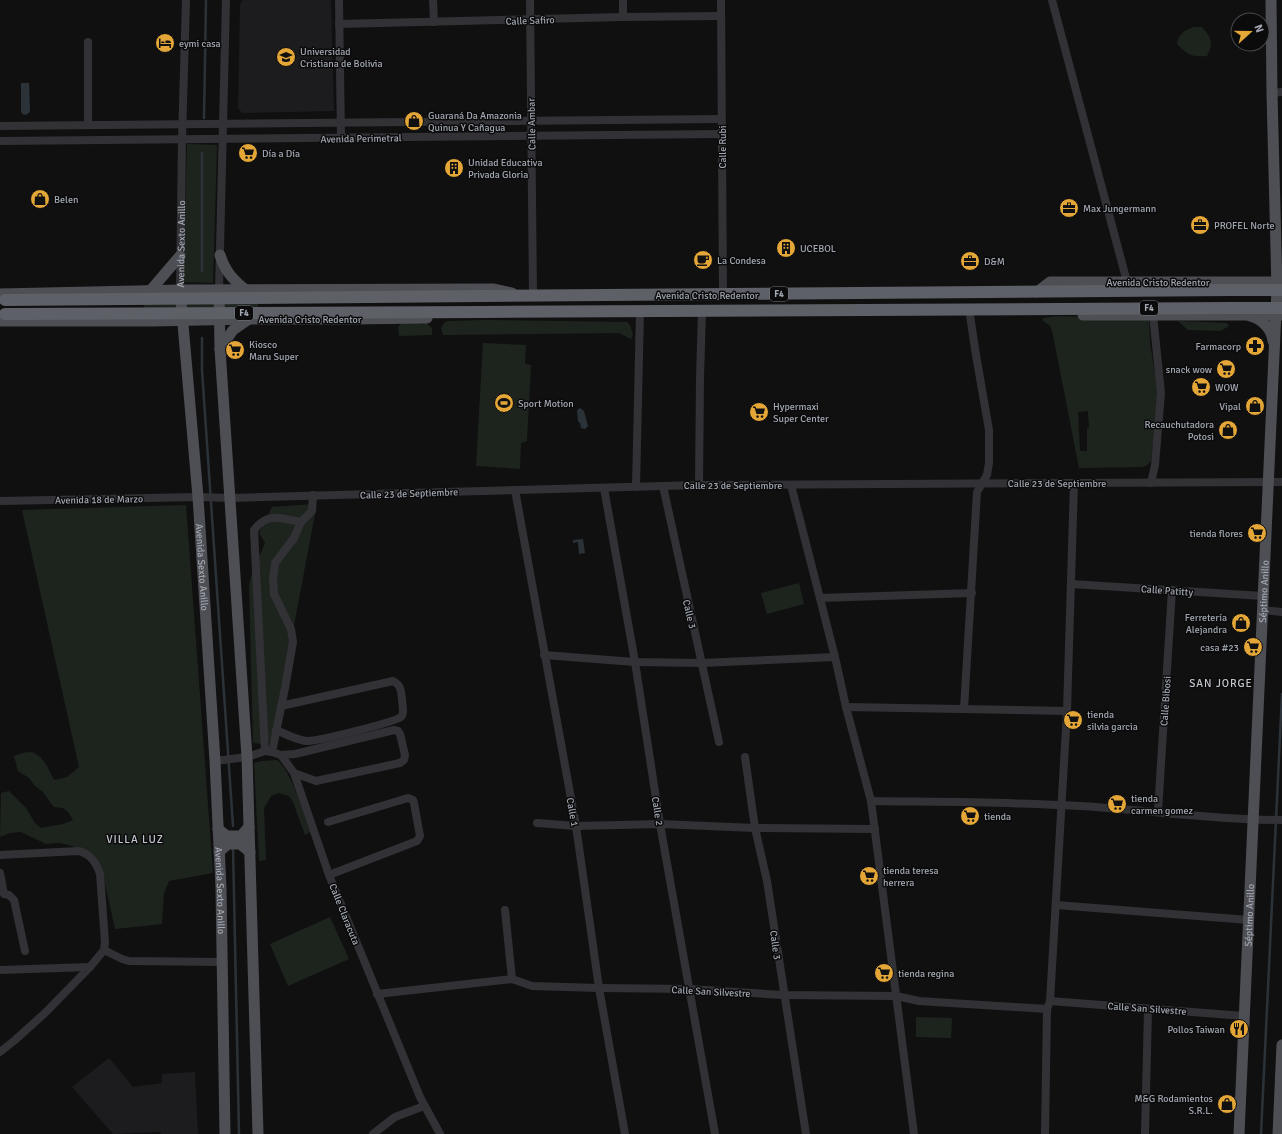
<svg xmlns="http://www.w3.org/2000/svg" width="1282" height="1134" font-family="Signika,sans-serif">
	<rect width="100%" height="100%" fill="#101011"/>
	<g fill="#1c1c1e">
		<polygon points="243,0 331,0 334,111 242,113 238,108 240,5"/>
		<polygon points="109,1058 133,1087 162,1083 162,1074 195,1072 198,1134 161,1134 160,1132 113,1134 72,1087"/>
	</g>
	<g fill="#1d241e" fill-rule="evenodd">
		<path d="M 1194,27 L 1202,27 C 1211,38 1214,42 1207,56 C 1191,57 1188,55 1177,44 C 1178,34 1185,30 1194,27 Z"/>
		<polygon points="187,144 217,145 213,283 183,282"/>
		<polygon points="255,301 258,304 258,307 145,309 144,307 144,304"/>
		<path d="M 1056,316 L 1149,319 L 1150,343 L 1158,392 L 1151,461 L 1147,465 L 1143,467 L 1079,468 L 1052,330 L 1050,326 L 1042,320 L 1044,318 ZM 1088,411 L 1089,428 L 1087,429 L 1087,451 L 1080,451 L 1078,412 Z"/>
		<polygon points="484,320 627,322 630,325 633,335 631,339 619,333 443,335 441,328 444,323 448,321"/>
		<polygon points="407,321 421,324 426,323 432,328 432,335 399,336 398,327 402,323"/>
		<polygon points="1178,321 1227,323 1229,326 1221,331 1188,330"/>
		<polygon points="483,343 526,345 525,364 531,365 527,441 521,443 520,469 476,466"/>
		<path d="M 314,504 L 315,514 L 273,737 L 269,742 C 264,744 259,745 253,742 L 249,585 C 252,570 259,558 265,543 L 259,533 L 272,507 Z"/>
		<path d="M 186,505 L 213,873 L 169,881 L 164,893 L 162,924 L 115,929 L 103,874 L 87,852 L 69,845 L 59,843 L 46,844 L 21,832 L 10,833 L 0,837 L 1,793 L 9,791 L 26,808 L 35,823 L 41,828 L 63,824 L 73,820 L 68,812 L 63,808 L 54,807 L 50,802 L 43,792 L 35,786 L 29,778 L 18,771 L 14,756 C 19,754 25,752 30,752 C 43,754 49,770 54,780 L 67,777 L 79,767 L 22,510 Z"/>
		<polygon points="799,583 804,604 767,614 761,593"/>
		<path d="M 277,760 C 292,772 303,813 310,832 L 305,835 L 293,802 L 289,796 L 279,793 L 271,796 L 264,808 L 266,860 L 259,861 L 254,763 L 262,761 Z"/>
		<polygon points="330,917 349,959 288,986 270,944"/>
		<polygon points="916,1017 952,1018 951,1038 916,1037"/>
	</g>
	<g fill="#2b3339">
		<polygon points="21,83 29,83 30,112 26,115 22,114 21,111"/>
		<polygon points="580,408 584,411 588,426 585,429 581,428 580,423 578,421 577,410"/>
		<polygon points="583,539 585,553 579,554 578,542 573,543 573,540"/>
	</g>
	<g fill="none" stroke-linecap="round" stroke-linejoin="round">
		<g stroke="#2b3339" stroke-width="2.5">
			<polyline points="204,118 206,0"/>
			<polyline points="202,153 202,271"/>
			<polyline points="202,338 202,370 233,826"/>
			<polyline points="233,847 239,1134"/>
			<polyline points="1261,1134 1282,694"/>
		</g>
		<g stroke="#323236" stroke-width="8">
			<polyline points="339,0 341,138"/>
			<polyline points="433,0 434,22"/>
			<polyline points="530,0 533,296"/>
			<polyline points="623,0 623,17"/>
			<polyline points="721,0 723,295"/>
			<polyline points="1052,0 1127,282"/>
			<polyline points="339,24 623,17 721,16"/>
			<polyline points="88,42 88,125"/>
			<polyline points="1272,93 1282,92"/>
			<polyline points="0,126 721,119"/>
			<polyline points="0,141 722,134"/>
			<path id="s1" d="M 180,290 L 182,139 L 186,0"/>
			<polyline points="219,291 226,0"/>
			<polyline points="1151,483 1155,465 1161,393 1153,315"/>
			<polyline points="699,485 700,378 702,311"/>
			<polyline points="791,485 835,657 846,707 871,801 914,1134"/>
			<polyline points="663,486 719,742"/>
			<polyline points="636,487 640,311"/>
			<polyline points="604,488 635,662 660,824 715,1134"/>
			<polyline points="515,490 576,826 599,988 625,1134"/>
			<polyline points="0,501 198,497 231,498 699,485 1282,482"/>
			<polyline points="1071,584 1263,596"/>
			<polyline points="820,598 972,593"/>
			<polyline points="1262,610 1282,612"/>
			<polyline points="544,655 635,662 702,663 835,657"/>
			<polyline points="846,707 1067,711"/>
			<polyline points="964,709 977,492 987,475 989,463 989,430 976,355 969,309"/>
			<path d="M 276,730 C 286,734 298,741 308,741 C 319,741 395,722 401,717 C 405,713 402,704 402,699 C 401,691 401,685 393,681 L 281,706"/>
			<path d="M 265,751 L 254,530 C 268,511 281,519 301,522"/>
			<polyline points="272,752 285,688 293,642 291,629 274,594 273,579 275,563 294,538 301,522 312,511 313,495"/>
			<polyline points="281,755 295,754 394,730 398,731 400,734 405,755 404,760 400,763 316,781 294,773"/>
			<polyline points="745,757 755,828 767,881 806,1134"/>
			<polyline points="215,761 247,757 265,751 272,752 281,755 294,773 329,875 420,1097 440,1134"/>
			<path d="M 871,801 C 935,802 998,802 1062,805 C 1135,808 1209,820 1282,820"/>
			<polyline points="1158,811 1172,590"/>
			<polyline points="328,822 408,798 413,800 414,803 420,836 417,841 329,875"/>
			<polyline points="537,823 576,826 660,824 755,828 875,829"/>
			<path d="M 0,855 L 79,851 C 91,855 96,862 100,874 L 105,942 L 104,950 L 90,967 L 45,1013 L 15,1040 L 0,1052"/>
			<polyline points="0,873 4,894 9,895 14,900 25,951"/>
			<polyline points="1056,905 1249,920"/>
			<polyline points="505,910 512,979"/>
			<polyline points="104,950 122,959 129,961 222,962"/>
			<polyline points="0,970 90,967"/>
			<polyline points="377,994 512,979 532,986 599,988 690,989 783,995 896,996 919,1001 1047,1009"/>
			<polyline points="1050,1001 1244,1016"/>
			<polyline points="373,1134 395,1117 424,1106"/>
			<polyline points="1045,1134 1047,1009 1050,1001 1067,711 1074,483"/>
			<polyline points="1145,1134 1148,1009"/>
		</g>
		<g stroke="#4e4f55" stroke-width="11">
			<path d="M 220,255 C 225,271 233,280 246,290"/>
			<path id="s2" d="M 180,290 L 198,497 L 215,761 L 221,888 L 225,1134"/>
			<polyline points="150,291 180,256"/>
			<polyline points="219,291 220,349 247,757 258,1134"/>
			<polyline points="1037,292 1050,282 1282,282"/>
			<polyline points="0,294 180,290 494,289 512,293"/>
			<polyline points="1083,315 1282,315"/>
			<path d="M 1250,316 C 1262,319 1272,329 1273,341"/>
			<polyline points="0,321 153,321 249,319 349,319 427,318"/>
			<polyline points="220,349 233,330 249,319"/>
			<polyline points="218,829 227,836 241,836 249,827"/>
			<polyline points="219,852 228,844 240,844 250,852"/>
			<path id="s3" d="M 1239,1134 L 1277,289 L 1272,93 L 1271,0"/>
			<polyline points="1278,1134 1282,1045"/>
		</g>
		<g stroke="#5e6067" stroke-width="12">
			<polyline points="482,296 1231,290"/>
			<polyline points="484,312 1233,308"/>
		</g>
		<g stroke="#5e6067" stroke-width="12">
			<polyline points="1231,290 1282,290"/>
			<polyline points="5,300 482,296"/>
			<polyline points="1233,308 1282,308"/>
			<polyline points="5,314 484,312"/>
		</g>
	</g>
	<defs>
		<g id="hotel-disc" transform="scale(1)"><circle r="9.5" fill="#e3a637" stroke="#0b0b0c"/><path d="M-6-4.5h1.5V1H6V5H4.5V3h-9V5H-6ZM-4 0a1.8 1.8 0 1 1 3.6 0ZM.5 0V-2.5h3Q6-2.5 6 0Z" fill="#111"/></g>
		<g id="university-disc" transform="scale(1)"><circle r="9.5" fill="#e3a637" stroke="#0b0b0c"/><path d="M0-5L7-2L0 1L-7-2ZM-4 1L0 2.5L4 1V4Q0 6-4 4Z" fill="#111"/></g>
		<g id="shop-disc" transform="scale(1)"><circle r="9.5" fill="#e3a637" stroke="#0b0b0c"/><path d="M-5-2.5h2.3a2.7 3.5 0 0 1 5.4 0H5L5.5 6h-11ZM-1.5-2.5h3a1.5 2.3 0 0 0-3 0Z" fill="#111"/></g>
		<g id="supermarket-disc" transform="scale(1)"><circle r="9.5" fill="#e3a637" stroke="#0b0b0c"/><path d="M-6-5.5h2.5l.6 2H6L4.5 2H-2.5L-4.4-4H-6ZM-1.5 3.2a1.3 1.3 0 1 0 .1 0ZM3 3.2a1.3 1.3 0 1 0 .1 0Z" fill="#111"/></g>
		<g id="building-disc" transform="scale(1)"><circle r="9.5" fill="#e3a637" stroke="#0b0b0c"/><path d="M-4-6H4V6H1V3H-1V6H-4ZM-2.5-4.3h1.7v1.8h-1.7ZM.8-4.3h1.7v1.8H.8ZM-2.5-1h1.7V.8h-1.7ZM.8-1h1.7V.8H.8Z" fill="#111"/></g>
		<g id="office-disc" transform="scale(1)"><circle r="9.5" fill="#e3a637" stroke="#0b0b0c"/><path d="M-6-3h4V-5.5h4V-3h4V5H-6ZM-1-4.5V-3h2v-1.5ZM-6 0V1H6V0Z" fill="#111"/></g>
		<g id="cafe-disc" transform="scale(1)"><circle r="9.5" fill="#e3a637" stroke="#0b0b0c"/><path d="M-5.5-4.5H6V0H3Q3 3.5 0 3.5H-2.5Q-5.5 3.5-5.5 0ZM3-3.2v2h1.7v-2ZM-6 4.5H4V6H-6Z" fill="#111"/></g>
		<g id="pharmacy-disc" transform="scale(1)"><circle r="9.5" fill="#e3a637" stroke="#0b0b0c"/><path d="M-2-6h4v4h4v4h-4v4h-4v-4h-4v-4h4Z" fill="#111"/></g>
		<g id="stadium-disc" transform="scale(1)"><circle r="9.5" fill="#e3a637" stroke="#0b0b0c"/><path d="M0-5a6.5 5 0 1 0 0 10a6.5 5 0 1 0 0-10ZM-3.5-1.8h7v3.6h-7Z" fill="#111"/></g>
		<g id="restaurant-disc" transform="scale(1)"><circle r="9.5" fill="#e3a637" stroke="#0b0b0c"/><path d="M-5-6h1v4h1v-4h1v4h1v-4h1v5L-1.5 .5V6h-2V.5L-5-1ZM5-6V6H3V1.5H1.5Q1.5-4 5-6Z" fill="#111"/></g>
	</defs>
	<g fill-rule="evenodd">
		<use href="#hotel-disc" x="165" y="43"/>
		<use href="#university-disc" x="286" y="57"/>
		<use href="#shop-disc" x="414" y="121"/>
		<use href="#supermarket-disc" x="248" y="153"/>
		<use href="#building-disc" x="454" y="168"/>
		<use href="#shop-disc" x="40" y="199"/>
		<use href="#office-disc" x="1069" y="208"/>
		<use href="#office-disc" x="1200" y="225"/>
		<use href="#building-disc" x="786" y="248"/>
		<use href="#cafe-disc" x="703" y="260"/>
		<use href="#office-disc" x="970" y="261"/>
		<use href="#pharmacy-disc" x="1255" y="346"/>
		<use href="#supermarket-disc" x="235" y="350"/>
		<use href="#supermarket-disc" x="1226" y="369"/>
		<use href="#supermarket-disc" x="1201" y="387"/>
		<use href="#stadium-disc" x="504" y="403"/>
		<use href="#shop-disc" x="1255" y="406"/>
		<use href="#supermarket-disc" x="759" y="412"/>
		<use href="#shop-disc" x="1228" y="430"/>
		<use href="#supermarket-disc" x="1257" y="533"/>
		<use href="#shop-disc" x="1241" y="623"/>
		<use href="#supermarket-disc" x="1253" y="647"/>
		<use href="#supermarket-disc" x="1073" y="720"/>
		<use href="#supermarket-disc" x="1117" y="804"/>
		<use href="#supermarket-disc" x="970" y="816"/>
		<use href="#supermarket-disc" x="869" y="876"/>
		<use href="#supermarket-disc" x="884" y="973"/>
		<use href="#restaurant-disc" x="1239" y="1029"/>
		<use href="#shop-disc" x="1227" y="1104"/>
	</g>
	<g text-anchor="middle" stroke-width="3" stroke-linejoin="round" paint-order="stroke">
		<g fill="#0b0b0c" stroke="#757880" stroke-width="1">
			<rect x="770" y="287" width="18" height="14" rx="3"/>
			<rect x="1140" y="301" width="18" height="14" rx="3"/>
			<rect x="235" y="306" width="18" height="14" rx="3"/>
		</g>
		<g font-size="9" font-weight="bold" fill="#a2a7b1">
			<text x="779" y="297">F4</text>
			<text x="1149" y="311">F4</text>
			<text x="244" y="316">F4</text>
		</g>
		<g font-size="10" fill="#a2a7b1" stroke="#0b0b0c">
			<text transform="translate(530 20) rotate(-2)" y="4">Calle Safiro</text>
			<text transform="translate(531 124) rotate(-91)" y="4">Calle Ambar</text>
			<text transform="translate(361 138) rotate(-1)" y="4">Avenida Perimetral</text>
			<text transform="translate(722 147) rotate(-90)" y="4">Calle Rubi</text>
			<text dy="4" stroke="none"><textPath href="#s1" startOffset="46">Avenida Sexto Anillo</textPath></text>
			<text x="1158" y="286">Avenida Cristo Redentor</text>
			<text x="707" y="299">Avenida Cristo Redentor</text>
			<text x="310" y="323">Avenida Cristo Redentor</text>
			<text x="1057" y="487">Calle 23 de Septiembre</text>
			<text x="733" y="489">Calle 23 de Septiembre</text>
			<text transform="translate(409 493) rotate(-2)" y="4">Calle 23 de Septiembre</text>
			<text transform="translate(99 499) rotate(-1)" y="4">Avenida 18 de Marzo</text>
			<text dy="4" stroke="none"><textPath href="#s2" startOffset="278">Avenida Sexto Anillo</textPath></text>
			<text transform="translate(1167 590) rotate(4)" y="4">Calle Patitty</text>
			<text dy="4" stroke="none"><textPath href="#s3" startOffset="543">Séptimo Anillo</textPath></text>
			<text transform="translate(690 614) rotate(77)" y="4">Calle 3</text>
			<text transform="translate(1165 701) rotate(-86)" y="4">Calle Bibosi</text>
			<text transform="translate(658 811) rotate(81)" y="4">Calle 2</text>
			<text transform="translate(573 812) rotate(80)" y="4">Calle 1</text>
			<text dy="4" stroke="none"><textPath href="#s2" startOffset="602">Avenida Sexto Anillo</textPath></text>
			<text transform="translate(345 914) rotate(68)" y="4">Calle Claracuta</text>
			<text dy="4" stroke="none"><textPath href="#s3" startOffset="219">Séptimo Anillo</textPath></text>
			<text transform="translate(776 945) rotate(82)" y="4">Calle 3</text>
			<text transform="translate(711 991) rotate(3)" y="4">Calle San Silvestre</text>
			<text transform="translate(1147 1008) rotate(4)" y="4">Calle San Silvestre</text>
		</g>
		<g font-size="10" fill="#a2a7b1" stroke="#0b0b0c" text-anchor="start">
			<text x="179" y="47">eymi casa</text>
			<text x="300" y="55">Universidad<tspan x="300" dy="12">Cristiana de Bolivia</tspan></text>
			<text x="428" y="119">Guaraná Da Amazonia<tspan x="428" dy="12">Quinua Y Cañagua</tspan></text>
			<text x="262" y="157">Día a Día</text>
			<text x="468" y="166">Unidad Educativa<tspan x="468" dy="12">Privada Gloria</tspan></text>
			<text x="54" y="203">Belen</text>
			<text x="1083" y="212">Max Jungermann</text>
			<text x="1214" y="229">PROFEL Norte</text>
			<text x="800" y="252">UCEBOL</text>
			<text x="717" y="264">La Condesa</text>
			<text x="984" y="265">D&amp;M</text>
			<text x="249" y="348">Kiosco<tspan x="249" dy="12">Maru Super</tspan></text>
			<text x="1241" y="350" text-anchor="end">Farmacorp</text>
			<text x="1212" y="373" text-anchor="end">snack wow</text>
			<text x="1215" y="391">WOW</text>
			<text x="518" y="407">Sport Motion</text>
			<text x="773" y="410">Hypermaxi<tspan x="773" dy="12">Super Center</tspan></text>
			<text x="1241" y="410" text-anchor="end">Vipal</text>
			<text x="1214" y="428" text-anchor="end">Recauchutadora<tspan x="1214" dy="12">Potosi</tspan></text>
			<text x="1243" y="537" text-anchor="end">tienda flores</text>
			<text x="1227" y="621" text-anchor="end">Ferretería<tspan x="1227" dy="12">Alejandra</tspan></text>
			<text x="1239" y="651" text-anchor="end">casa #23</text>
			<text x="1087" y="718">tienda<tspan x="1087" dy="12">silvia garcia</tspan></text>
			<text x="1131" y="802">tienda<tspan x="1131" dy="12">carmen gomez</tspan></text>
			<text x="984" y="820">tienda</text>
			<text x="883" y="874">tienda teresa<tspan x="883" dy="12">herrera</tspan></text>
			<text x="898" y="977">tienda regina</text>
			<text x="1225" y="1033" text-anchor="end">Pollos Taiwan</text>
			<text x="1213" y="1102" text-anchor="end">M&amp;G Rodamientos<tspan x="1213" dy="12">S.R.L.</tspan></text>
		</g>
		<g font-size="11" letter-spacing="1" fill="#c3c6ce" stroke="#0b0b0c">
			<text x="1221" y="687">SAN JORGE</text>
			<text x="135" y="843">VILLA LUZ</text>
		</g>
	</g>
	<g transform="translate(1250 32) rotate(69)"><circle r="19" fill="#0b0b0c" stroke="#47494e"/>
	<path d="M0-3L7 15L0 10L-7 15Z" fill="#e3a637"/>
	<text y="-6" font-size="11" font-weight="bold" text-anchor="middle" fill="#a2a7b1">N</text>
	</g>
</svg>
